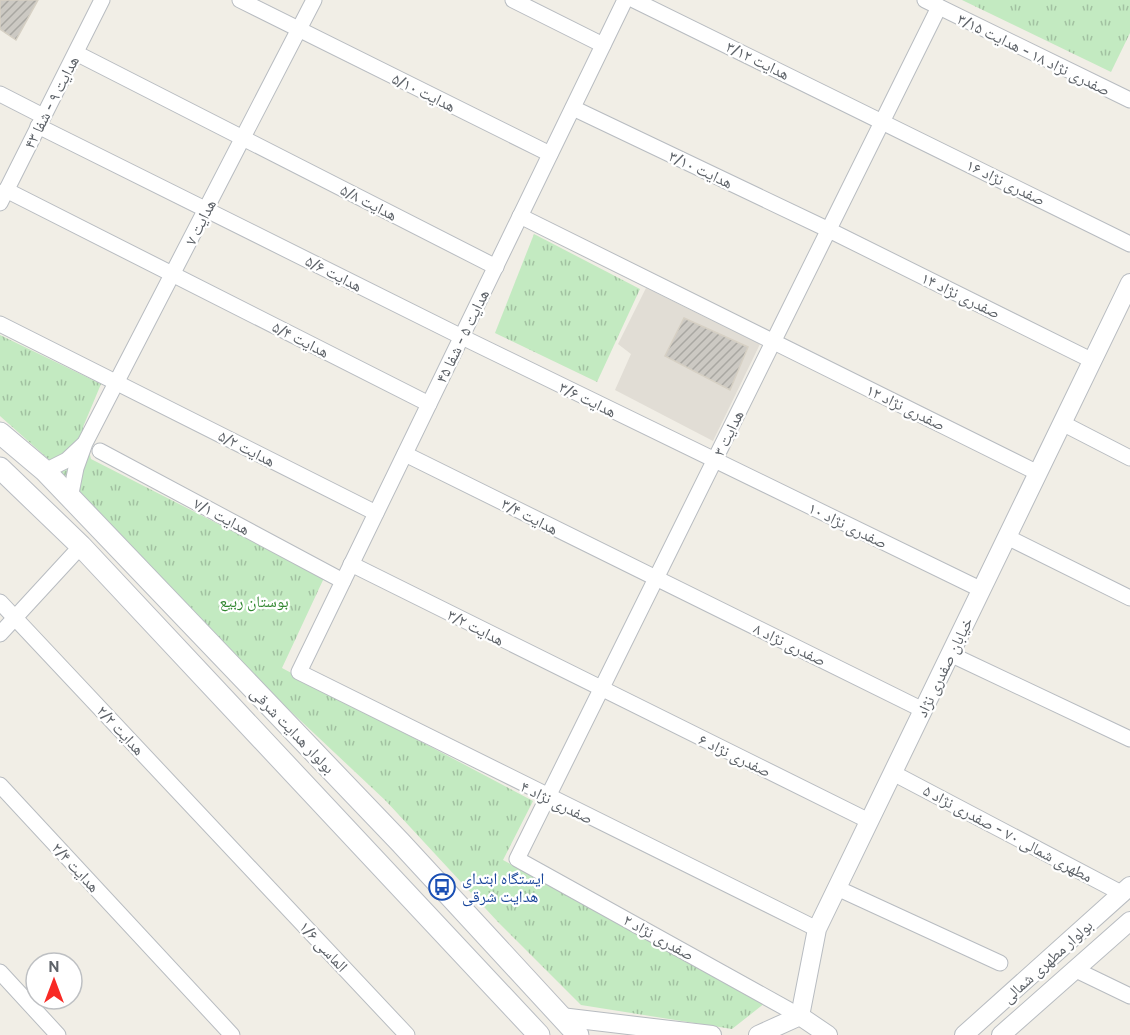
<svg xmlns="http://www.w3.org/2000/svg" width="1130" height="1035" font-family="Cabin,'Noto Naskh Arabic',sans-serif">
	<defs>
		<pattern id="park-tufts" width="24" height="20" patternUnits="userSpaceOnUse" patternTransform="scale(1.5)"><rect width="24" height="20" fill="#c3eac1"/><path d="M3 7l-1-3M5 7V3M7 7l1-3M15 17l-1-3M17 17v-4M19 17l1-3" fill="none" stroke="#a2c1a1"/></pattern>
		<pattern id="building-hatch" width="6" height="6" patternUnits="userSpaceOnUse" patternTransform="scale(1.5)"><rect width="6" height="6" fill="#ccc9c3"/><path d="M-1 1l2-2M0 6l6-6M5 7l2-2" fill="none" stroke="#a9a7a2"/></pattern>
	</defs>
	<rect width="100%" height="100%" fill="#f1eee6"/>
	<polygon fill="#e1ddd5" points="646,288 760,344 713,441 615,390 631,354 618,344"/>
	<g fill="url(#park-tufts)">
		<polygon points="962,0 1130,0 1130,33 1111,72"/>
		<polygon points="534,234 640,289 597,382 495,333"/>
		<polygon points="0,335 101,384 83,427 91,459 324,578 282,668 533,801 503,860 765,1003 732,1029 581,1005 498,922 386,801 235,659 55,465 0,416"/>
	</g>
	<g fill="url(#building-hatch)" stroke="#d6d0c4" stroke-width="1.5">
		<polygon points="0,0 38,0 16,40 0,29"/>
		<polygon points="684,318 748,347 730,390 665,356"/>
	</g>
	<g fill="none" stroke-linecap="round" stroke-linejoin="round">
		<g stroke="#b8bcc1" stroke-width="17">
			<g id="minor">
				<polyline points="240,0 550,154"/>
				<polyline points="513,0 603,45"/>
				<polyline points="625,0 299,672 817,929"/>
				<polyline points="634,0 1130,244"/>
				<polyline points="925,0 1130,100"/>
				<polyline points="76,53 496,267"/>
				<polyline points="0,94 43,116"/>
				<polyline points="573,108 829,230 1093,361"/>
				<polyline points="38,126 462,337 982,590"/>
				<polyline points="6,190 429,404"/>
				<polyline points="0,203 102,0"/>
				<polyline points="520,216 1038,473"/>
				<polyline points="0,324 376,513"/>
				<polyline points="1062,423 1130,458"/>
				<polyline points="100,451 343,581"/>
				<polyline points="405,454 923,710"/>
				<polyline points="45,471 67,460 83,445"/>
				<polyline points="70,498 76,468 85,443 314,0"/>
				<polyline points="1007,537 1130,598"/>
				<polyline points="351,564 869,821"/>
				<polyline points="0,602 407,1035"/>
				<polyline points="0,634 81,546"/>
				<polyline points="950,654 1130,739"/>
				<polyline points="893,773 1123,894"/>
				<polyline points="0,785 232,1035"/>
				<polyline points="837,888 1000,963"/>
				<polyline points="1074,969 1130,996"/>
				<polyline points="0,972 58,1035"/>
				<polyline points="800,1016 517,859 939,7"/>
			</g>
		</g>
		<g stroke="#b8bcc1" stroke-width="20">
			<g id="tertiary">
				<polyline points="800,1016 817,929 1130,283"/>
				<polyline points="800,1016 828,1035"/>
				<polyline points="561,1017 712,1035"/>
				<polyline points="758,1035 800,1016"/>
				<polyline points="964,1035 1130,886"/>
				<polyline points="1001,1035 1130,921"/>
			</g>
		</g>
		<g stroke="#b9bdc3" stroke-width="23">
			<g id="secondary">
				<polyline points="0,433 45,471 400,842 578,1035"/>
				<polyline points="0,468 81,546 539,1035"/>
			</g>
		</g>
		<use href="#minor" stroke="#fff" stroke-width="15"/>
		<use href="#tertiary" stroke="#fff" stroke-width="18"/>
		<use href="#secondary" stroke="#fff" stroke-width="21"/>
	</g>
	<defs>
		<g id="bus-ring" transform="scale(1.35)"><circle r="9.5" fill="#fff" stroke="#1a4fb4" stroke-width="1.5"/><path d="M-5-6H5V4H4V6H2V4H-2V6H-4V4H-5ZM-3.5-4V0h7V-4ZM-3.5 1.2v1.5H-2V1.2ZM2 1.2v1.5H3.5V1.2Z" fill="#1a4fb4"/></g>
	</defs>
	<g fill-rule="evenodd">
		<use href="#bus-ring" x="442" y="887"/>
	</g>
	<g text-anchor="middle" stroke-width="4.5" stroke-linejoin="round" paint-order="stroke">
		<g font-size="16" fill="#5d6268" stroke="#fff">
			<text transform="translate(1034 54) rotate(26)" y="6">صفدری نژاد ۱۸ - هدایت ۳/۱۵</text>
			<text transform="translate(758 60) rotate(26)" y="6">هدایت ۳/۱۲</text>
			<text transform="translate(424 92) rotate(26)" y="6">هدایت ۵/۱۰</text>
			<text transform="translate(51 102) rotate(-63)" y="6">هدایت ۹ - شفا ۴۳</text>
			<text transform="translate(701 169) rotate(25)" y="6">هدایت ۳/۱۰</text>
			<text transform="translate(1006 182) rotate(26)" y="6">صفدری نژاد ۱۶</text>
			<text transform="translate(369 202) rotate(27)" y="6">هدایت ۵/۸</text>
			<text transform="translate(200 222) rotate(-63)" y="6">هدایت ۷</text>
			<text transform="translate(334 273) rotate(27)" y="6">هدایت ۵/۶</text>
			<text transform="translate(961 295) rotate(26)" y="6">صفدری نژاد ۱۴</text>
			<text transform="translate(462 336) rotate(-64)" y="6">هدایت ۵ - شفا ۴۵</text>
			<text transform="translate(301 339) rotate(27)" y="6">هدایت ۵/۴</text>
			<text transform="translate(588 399) rotate(26)" y="6">هدایت ۳/۶</text>
			<text transform="translate(906 407) rotate(26)" y="6">صفدری نژاد ۱۲</text>
			<text transform="translate(728 433) rotate(-64)" y="6">هدایت ۳</text>
			<text transform="translate(247 448) rotate(27)" y="6">هدایت ۵/۲</text>
			<text transform="translate(222 516) rotate(28)" y="6">هدایت ۷/۱</text>
			<text transform="translate(530 516) rotate(27)" y="6">هدایت ۳/۴</text>
			<text transform="translate(848 525) rotate(26)" y="6">صفدری نژاد ۱۰</text>
			<text transform="translate(476 627) rotate(27)" y="6">هدایت ۳/۲</text>
			<text transform="translate(790 644) rotate(26)" y="6">صفدری نژاد ۸</text>
			<text transform="translate(944 667) rotate(-64)" y="6">خیابان صفدری نژاد</text>
			<text transform="translate(121 730) rotate(47)" y="6">هدایت ۲/۲</text>
			<text transform="translate(293 730) rotate(46)" y="6">بولوار هدایت شرقی</text>
			<text transform="translate(735 755) rotate(26)" y="6">صفدری نژاد ۶</text>
			<text transform="translate(557 802) rotate(26)" y="6">صفدری نژاد ۴</text>
			<text transform="translate(1008 833) rotate(28)" y="6">مطهری شمالی ۷۰ - صفدری نژاد ۵</text>
			<text transform="translate(76 867) rotate(47)" y="6">هدایت ۲/۴</text>
			<text transform="translate(659 937) rotate(29)" y="6">صفدری نژاد ۲</text>
			<text transform="translate(324 946) rotate(47)" y="6">الماسی ۱/۶</text>
			<text transform="translate(1047 961) rotate(-42)" y="6">بولوار مطهری شمالی</text>
		</g>
		<g font-size="16" fill="#2f862e" stroke="#fff">
			<text x="254" y="607">بوستان ربیع</text>
		</g>
		<g font-size="16" fill="#164399" stroke="#fff" text-anchor="start">
			<text x="462" y="884">ایستگاه ابتدای<tspan x="462" dy="18">هدایت شرقی</tspan></text>
		</g>
	</g>
	<g transform="translate(54 981)"><circle r="28" fill="#ffffff" stroke="#bec0c3" stroke-width="1.5"/>
	<path d="M0-4.5L10 22L0 15L-10 22Z" fill="#f82a25"/>
	<text y="-9" font-size="16" font-weight="bold" text-anchor="middle" fill="#5d6268">N</text>
	</g>
</svg>
